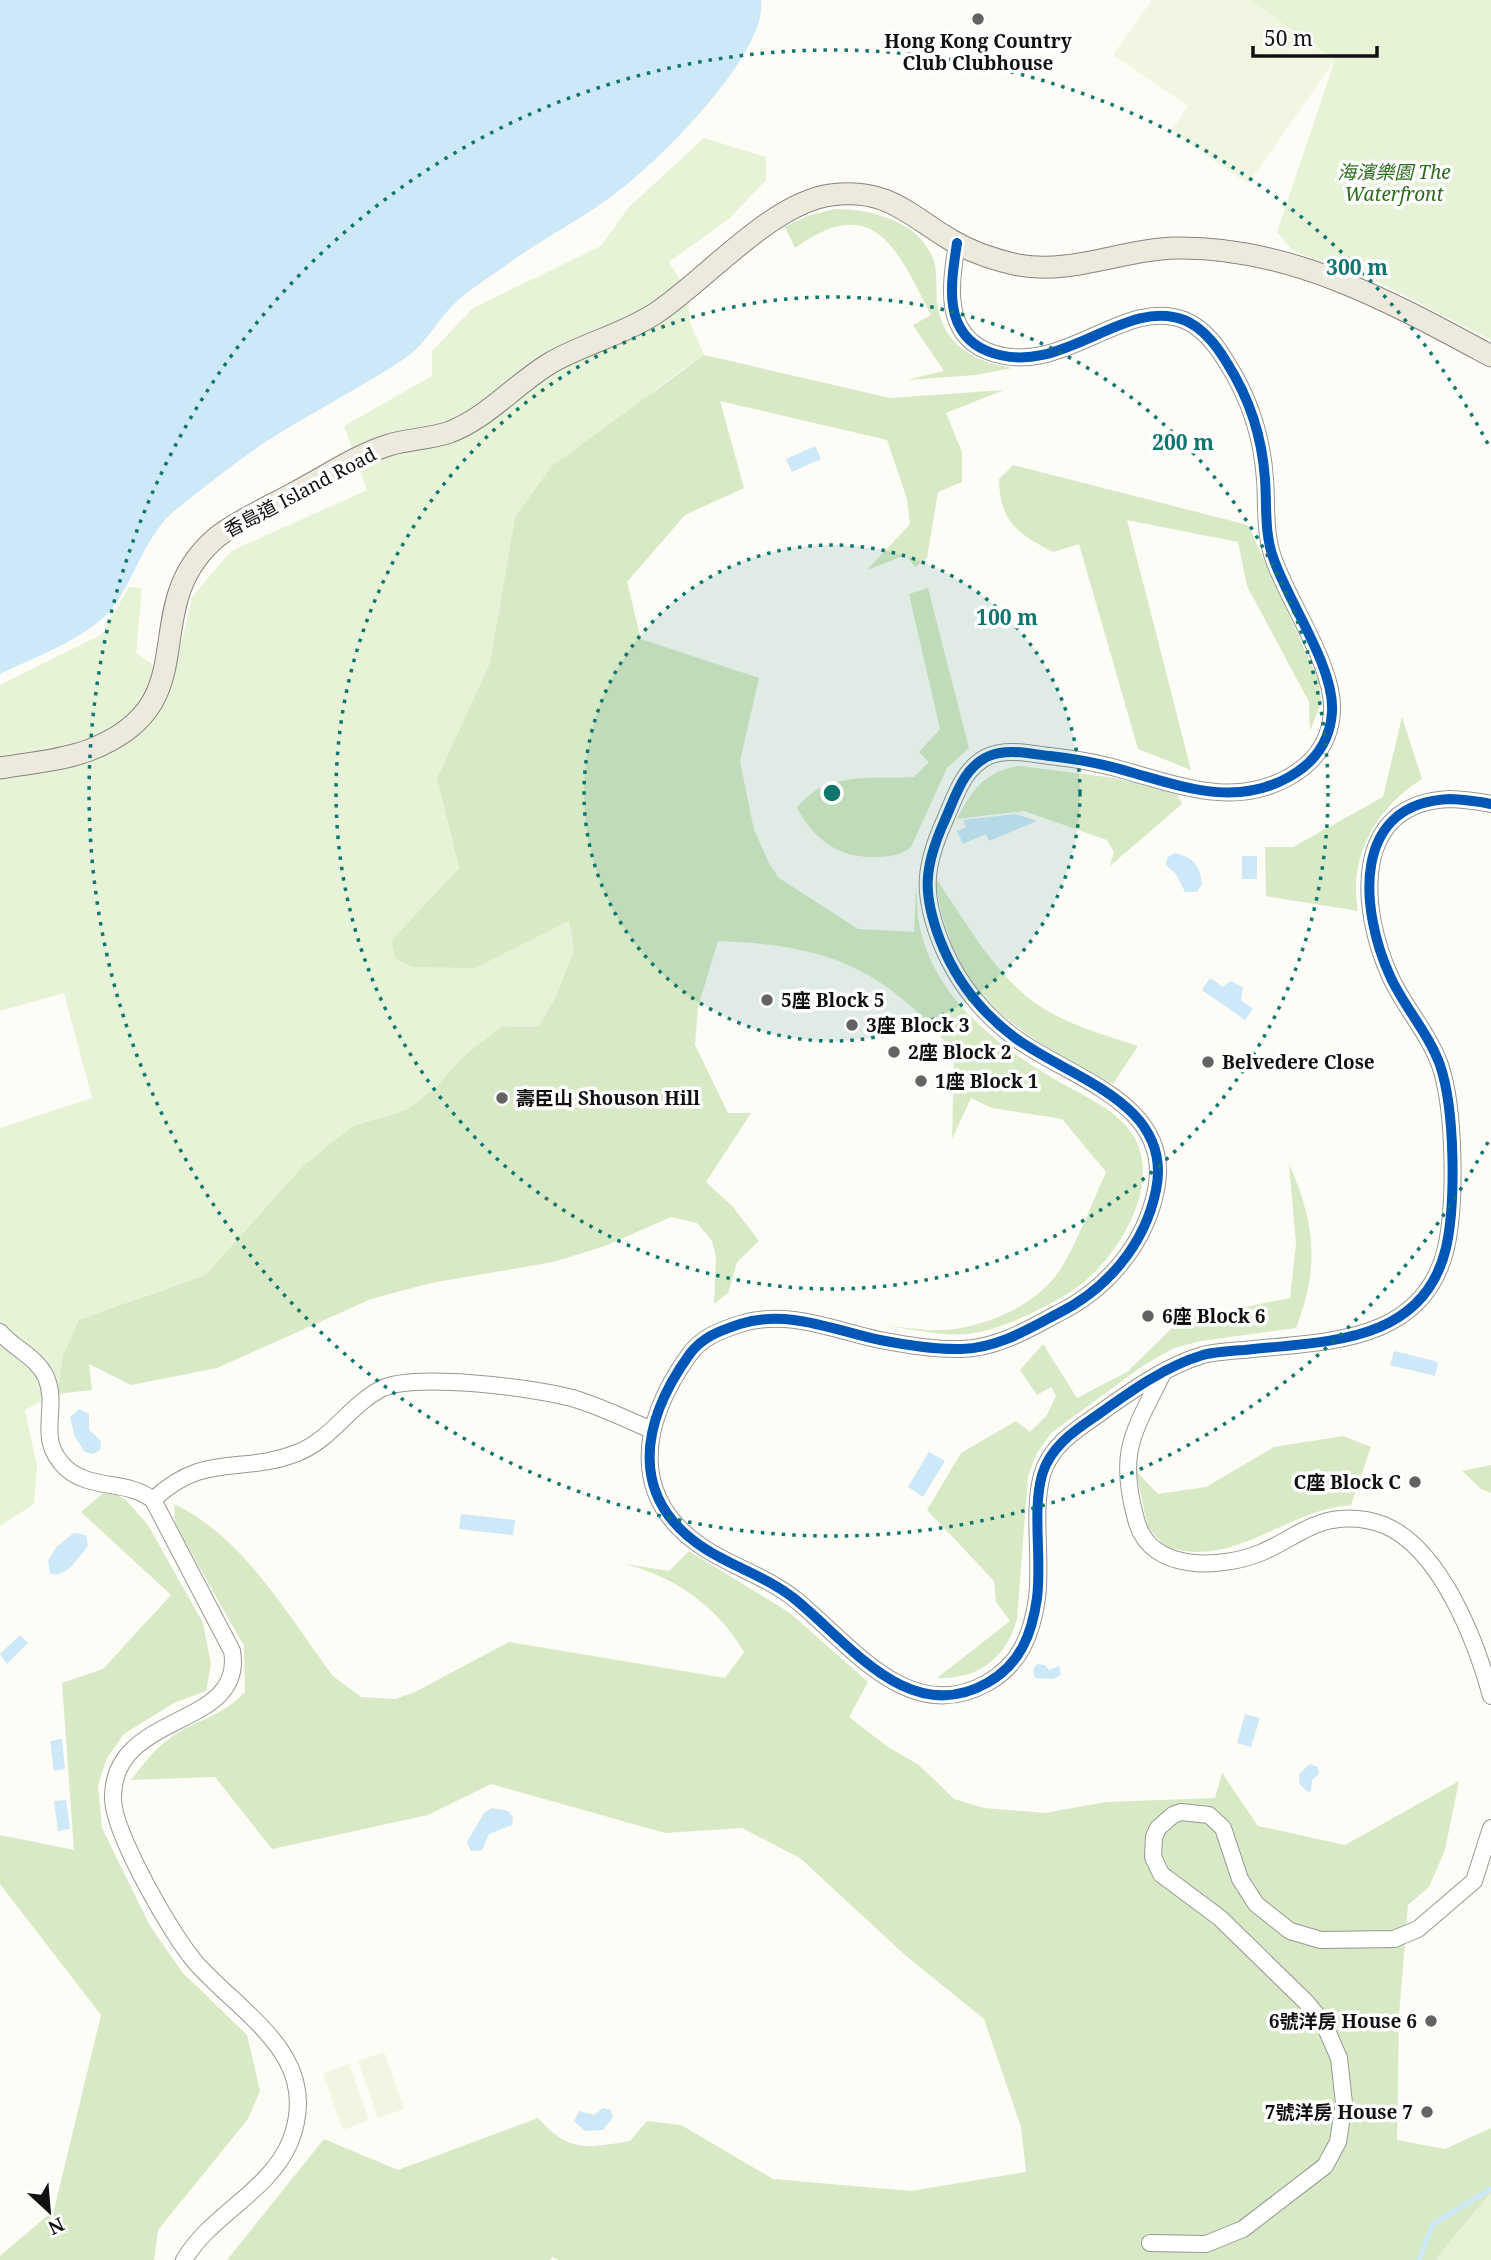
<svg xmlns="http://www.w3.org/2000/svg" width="1491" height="2260" font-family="'Noto Serif','Noto Sans TC',serif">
	<rect width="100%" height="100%" fill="#fdfcf7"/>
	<g fill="#e7f3d7">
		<polygon points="1249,0 1491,0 1491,340 1378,282 1293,251 1277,232 1335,60"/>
		<polygon points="704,138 766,157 766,180 729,219 669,262 687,291 690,322 704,355 665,382 515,517 490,663 437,778 459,868 391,941 476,968 569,921 574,950 555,998 538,1027 502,1026 464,1056 434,1089 406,1110 353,1126 271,1201 205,1275 145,1296 63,1356 57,1394 25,1410 37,1466 34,1504 0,1526 0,1128 92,1098 64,993 0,1011 0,685 101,635 129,587 142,588 136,653 170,677 178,657 192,597 231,551 367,490 344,426 432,376 432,351 473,308 601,246 628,208"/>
		<polygon points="1491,2192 1491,2260 1435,2260"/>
	</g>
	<g fill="#d8eac5">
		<path d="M 834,209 C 871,208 925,223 935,265 C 937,278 936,291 937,303 C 943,345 974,362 1012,368 L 976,375 L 907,380 L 944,371 L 913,325 L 931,315 C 898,251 875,190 795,248 L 785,227 L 807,216 Z"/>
		<path d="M 704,355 L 890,398 L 1004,390 L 946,413 L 962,452 L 962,482 L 938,492 L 927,558 L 915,567 L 906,555 L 867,570 L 910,524 L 907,499 L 887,440 L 720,401 L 744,488 L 685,515 L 627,582 L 641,639 L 759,678 L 740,761 L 754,830 L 770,865 L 779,878 L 858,929 L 914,932 L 916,886 C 917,898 917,912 919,923 C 933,999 1001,1049 1063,1084 C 1088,1098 1119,1111 1134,1137 C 1161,1184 1121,1251 1084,1282 C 1061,1301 1009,1326 980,1332 C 950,1339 915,1329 885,1326 C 904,1327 925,1331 944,1330 C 987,1327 1041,1304 1063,1265 C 1080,1236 1092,1203 1106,1172 L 1062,1119 L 992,1108 L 971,1098 L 952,1139 L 954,1052 C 884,967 827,945 718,941 L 698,1007 L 695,1045 L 728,1113 L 751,1113 L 706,1182 L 733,1207 L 759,1241 L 737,1262 L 728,1293 L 714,1304 L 716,1257 L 712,1241 L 697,1223 L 671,1217 L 605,1246 L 553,1262 L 431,1283 L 371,1299 L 217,1368 L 131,1385 L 89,1364 L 92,1390 L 57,1394 L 63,1356 L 79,1320 L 205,1275 L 304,1165 L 353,1126 L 406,1110 L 434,1089 L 464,1056 L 502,1026 L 538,1027 L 555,998 L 574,950 L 569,921 L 476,968 L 412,967 L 395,958 L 391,941 L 459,868 L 437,778 L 490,663 L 515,517 L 552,466 Z"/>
		<path d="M 1013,465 L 1248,525 L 1319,681 L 1321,703 L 1310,731 L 1309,702 L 1247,586 L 1238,542 L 1127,520 L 1191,770 L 1138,749 L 1079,544 L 1053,552 C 1017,533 1000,522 999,479 Z"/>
		<path d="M 928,588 L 969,748 L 947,768 L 911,847 C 901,855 892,856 880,857 C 840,859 816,842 797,808 C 824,771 873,779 914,777 L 929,762 L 919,752 L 940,729 L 909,594 Z"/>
		<path d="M 1402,717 L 1422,779 C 1376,808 1348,856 1358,911 L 1266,896 L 1265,847 L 1293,847 L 1383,797 Z"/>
		<path d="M 1020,766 L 1115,778 L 1177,794 L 1182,804 L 1110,866 L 1114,852 L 1107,840 L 1024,811 L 957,819 C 971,791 986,770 1020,766 Z"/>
		<path d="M 935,877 C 963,918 988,963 1026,996 C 1057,1022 1101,1034 1138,1046 L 1113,1084 C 1016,1032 950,997 935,877 Z"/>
		<path d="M 1289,1164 C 1315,1222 1320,1267 1296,1328 L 1201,1341 L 1174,1348 L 1144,1365 L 1051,1433 L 1037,1453 L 1028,1476 L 1017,1619 C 1007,1658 977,1680 937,1678 L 1010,1621 L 996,1602 L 994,1581 L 927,1510 L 961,1453 L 1016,1421 L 1030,1432 L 1047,1415 L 1056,1396 L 1051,1387 L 1037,1395 L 1020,1370 L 1043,1344 L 1077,1398 L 1127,1372 L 1180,1320 L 1290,1298 L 1296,1244 Z"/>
		<path d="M 1343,1436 L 1371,1447 L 1351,1505 C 1287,1509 1232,1571 1165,1546 L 1148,1528 L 1136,1471 L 1158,1494 L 1206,1487 L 1274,1447 Z"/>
		<polygon points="1491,1465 1491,1493 1481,1489 1462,1471"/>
		<polygon points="108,1489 126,1500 148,1525 203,1623 211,1664 206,1691 174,1703 124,1734 107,1758 98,1785 102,1828 150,1926 182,1972 247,2035 260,2091 248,2119 158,2230 154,2260 0,2260 0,2256 54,2210 101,2015 0,1884 0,1835 74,1850 62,1683 103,1669 171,1595 81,1512"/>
		<path d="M 174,1504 C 244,1537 288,1616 333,1676 L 361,1697 L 395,1699 L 415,1692 L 509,1642 L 725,1678 L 744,1652 C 717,1606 676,1578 626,1564 L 669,1571 L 689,1551 L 790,1613 L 868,1682 L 849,1717 L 888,1747 L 919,1765 L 954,1799 L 984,1808 L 1045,1813 L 1106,1802 L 1215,1798 L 1222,1773 L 1258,1826 L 1345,1845 L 1459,1781 L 1445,1850 L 1429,1887 L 1408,1905 L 1399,2015 L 1397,2140 L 1445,2149 L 1491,2128 L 1491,2192 L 1435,2260 L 559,2260 L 552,2257 L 550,2260 L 227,2260 L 324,2139 L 398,2170 L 538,2118 C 569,2153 587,2148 630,2141 L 647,2121 L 681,2125 L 773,2179 L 911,2191 L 1026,2172 L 1021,2127 L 984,2019 L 905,1955 L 800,1858 L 742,1828 L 665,1833 L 491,1784 L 428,1815 L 272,1849 L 215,1777 L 131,1780 C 143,1765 153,1750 169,1739 C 196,1718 218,1720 245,1692 L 244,1646 L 184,1540 L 175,1522 Z"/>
	</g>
	<g fill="#f0f6e1">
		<polygon points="1152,0 1249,0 1335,60 1248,184 1171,131 1188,106 1113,55"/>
		<polygon points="384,2052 404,2109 378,2118 358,2061"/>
		<polygon points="349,2064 369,2120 343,2130 323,2073"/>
	</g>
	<g fill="#cde8f7">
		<path d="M 0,0 L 761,0 C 769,53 656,164 615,194 C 580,220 540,240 505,266 C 487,279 465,292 450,308 C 434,326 425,345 404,359 C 359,389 310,413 264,443 C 235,463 207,485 179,507 C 145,533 138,574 113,607 C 92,636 33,658 0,674 Z"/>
		<polygon points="815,446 821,459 792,472 786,459"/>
		<polygon points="1016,814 1037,821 989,841 986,834 963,844 957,831 966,827 963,820"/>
		<path d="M 1174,853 C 1192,856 1201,867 1202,884 L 1197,892 L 1185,892 L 1176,874 L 1166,865 L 1167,858 Z"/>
		<rect x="1242" y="856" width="15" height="23"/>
		<polygon points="1210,978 1223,987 1230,981 1243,987 1241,1000 1253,1009 1245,1020 1202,990"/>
		<polygon points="1394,1351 1438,1362 1435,1376 1390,1365"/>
		<polygon points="79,1409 89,1414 89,1430 101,1441 100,1450 93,1454 85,1452 75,1437 70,1417"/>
		<polygon points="929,1452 945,1461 923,1497 908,1487"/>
		<polygon points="461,1514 515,1520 513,1535 459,1529"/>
		<path d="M 74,1533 L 86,1535 L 88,1546 C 76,1559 69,1577 50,1574 L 48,1561 L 56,1547 Z"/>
		<polygon points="20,1635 28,1643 7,1664 0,1654"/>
		<polygon points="1037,1664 1045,1665 1049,1670 1059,1666 1061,1675 1053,1679 1035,1678 1033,1670"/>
		<polygon points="1245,1714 1260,1718 1251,1747 1237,1743"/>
		<polygon points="62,1739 65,1769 54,1771 50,1741"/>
		<polygon points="1310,1764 1318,1767 1319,1774 1312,1780 1311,1791 1308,1792 1300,1785 1299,1774"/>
		<polygon points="66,1800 70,1829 58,1831 54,1801"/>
		<polygon points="492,1808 508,1811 513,1817 512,1825 489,1834 482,1850 471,1851 467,1842 484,1813"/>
		<polygon points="603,2108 611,2110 613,2117 603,2130 585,2131 574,2121 579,2111 594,2115"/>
	</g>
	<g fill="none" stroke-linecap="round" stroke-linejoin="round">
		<polyline stroke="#cde8f7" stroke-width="5" points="1419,2260 1433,2224 1491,2189"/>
		<g stroke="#979795" stroke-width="18">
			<g id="minor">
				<path d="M 957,243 C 951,283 942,332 987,351 C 1060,381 1123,296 1184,320 C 1204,328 1217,346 1227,363 C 1250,399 1262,436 1265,479 C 1267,506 1264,534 1274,560 C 1289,603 1335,668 1332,712 C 1330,742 1314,763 1289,777 C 1236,807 1184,787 1130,772 C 1104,764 1077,759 1050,756 C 1030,754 1008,748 989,756 C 963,767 955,798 944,822 C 924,867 922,893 940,940 C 955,979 981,1012 1014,1037 C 1068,1078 1174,1102 1156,1190 C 1145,1245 1106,1290 1057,1314 C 1027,1330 997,1348 962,1349 C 935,1350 906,1345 880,1340 C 833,1330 788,1309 740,1324 C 719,1331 702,1337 689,1355 C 641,1422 626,1499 707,1550 C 736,1568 769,1578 796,1600 C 850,1644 909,1727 987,1683 C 1020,1665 1032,1634 1037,1598 C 1042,1559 1032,1512 1042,1475 C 1050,1447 1074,1431 1096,1416 C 1128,1393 1165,1366 1203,1355 C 1208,1353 1238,1350 1244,1350 C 1324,1341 1423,1345 1446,1248 C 1456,1203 1455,1109 1440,1065 C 1428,1032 1404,1007 1390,976 C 1360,910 1350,803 1450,799 C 1459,799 1482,802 1491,804"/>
				<path d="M 0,1332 C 14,1349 36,1356 46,1377 C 60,1410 34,1439 67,1469 C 91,1490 129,1480 153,1500 L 232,1651 C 246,1730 111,1710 113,1799 C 114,1834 172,1936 196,1963 C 243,2016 324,2057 290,2142 C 269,2192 211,2214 184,2260"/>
				<path d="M 1163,1373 C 1132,1435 1117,1453 1137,1523 C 1152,1572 1220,1569 1260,1553 C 1285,1543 1306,1525 1332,1520 C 1350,1517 1368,1519 1384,1525 C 1441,1549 1476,1641 1491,1696"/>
				<path d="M 153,1500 C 204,1451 241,1475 297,1453 C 331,1440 350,1405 381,1389 C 413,1372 535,1388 572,1398 C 599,1406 625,1418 651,1430"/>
				<polyline points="1150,2243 1206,2244 1243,2229 1325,2166 1338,2142 1344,2103 1339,2058 1324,2024 1307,2003 1220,1918 1161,1874 1153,1857 1154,1837 1158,1828 1173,1815 1181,1812 1209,1815 1223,1828 1240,1879 1256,1904 1290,1931 1321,1940 1394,1939 1418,1929 1474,1881 1491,1828"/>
			</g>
		</g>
		<g stroke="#858482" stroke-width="23">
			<path id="major" d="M 0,768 C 29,763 59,761 87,751 C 213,704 132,609 217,537 C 240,519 269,507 294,493 C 325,477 356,455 389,445 C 409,439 430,439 450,432 C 489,417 516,383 552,362 C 586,343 624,334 656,313 C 707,279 771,203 831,195 C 886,187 909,215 951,240 C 971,252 995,260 1018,265 C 1071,275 1123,249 1176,248 C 1291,246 1393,303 1491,356"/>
		</g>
		<use href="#minor" stroke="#fffffe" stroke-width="16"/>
		<use href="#major" stroke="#ede9dc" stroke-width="21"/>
		<g stroke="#fff" stroke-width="15">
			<path id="cycleway" d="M 957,243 C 951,283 942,332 987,351 C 1060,381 1123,296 1184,320 C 1204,328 1217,346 1227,363 C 1250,399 1262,436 1265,479 C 1267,506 1264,534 1274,560 C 1289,603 1335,668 1332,712 C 1330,742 1314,763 1289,777 C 1236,807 1184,787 1130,772 C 1104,764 1077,759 1050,756 C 1030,754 1008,748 989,756 C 963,767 955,798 944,822 C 924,867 922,893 940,940 C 955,979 981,1012 1014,1037 C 1068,1078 1174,1102 1156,1190 C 1145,1245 1106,1290 1057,1314 C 1027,1330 997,1348 962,1349 C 935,1350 906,1345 880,1340 C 833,1330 788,1309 740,1324 C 719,1331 702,1337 689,1355 C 641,1422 626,1499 707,1550 C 736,1568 769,1578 796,1600 C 850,1644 909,1727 987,1683 C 1020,1665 1032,1634 1037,1598 C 1042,1559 1032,1512 1042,1475 C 1050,1447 1074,1431 1096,1416 C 1128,1393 1165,1366 1203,1355 C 1208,1353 1238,1350 1244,1350 C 1324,1341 1423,1345 1446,1248 C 1456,1203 1455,1109 1440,1065 C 1428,1032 1404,1007 1390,976 C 1360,910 1350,803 1450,799 C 1459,799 1482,802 1491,804"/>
		</g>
		<use href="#cycleway" stroke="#0057b8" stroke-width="10"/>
	</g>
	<circle cx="832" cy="793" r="248" fill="#0f766e" fill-opacity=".12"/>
	<g fill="none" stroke="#0f766e" stroke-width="3.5" stroke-dasharray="3.5 7">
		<circle cx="832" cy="793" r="248"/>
		<circle cx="832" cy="793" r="496"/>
		<path d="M1488 1142A743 743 0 1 1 1488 444"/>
	</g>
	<g fill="#646362" stroke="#fff" stroke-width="2.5">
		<circle cx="978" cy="19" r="7"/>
		<circle cx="767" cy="1000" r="7"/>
		<circle cx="852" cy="1025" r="7"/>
		<circle cx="894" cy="1052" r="7"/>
		<circle cx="1208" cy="1062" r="7"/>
		<circle cx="921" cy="1081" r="7"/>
		<circle cx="502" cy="1098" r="7"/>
		<circle cx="1148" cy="1316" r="7"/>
		<circle cx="1415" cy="1482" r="7"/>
		<circle cx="1431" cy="2021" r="7"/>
		<circle cx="1427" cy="2112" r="7"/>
	</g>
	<g text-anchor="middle" stroke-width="7" stroke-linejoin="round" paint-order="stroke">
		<g font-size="19" font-weight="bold" fill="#111" stroke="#fff" text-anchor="start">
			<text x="978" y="48" text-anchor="middle">Hong Kong Country<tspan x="978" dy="22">Club Clubhouse</tspan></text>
			<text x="781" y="1007">5座 Block 5</text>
			<text x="866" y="1032">3座 Block 3</text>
			<text x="908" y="1059">2座 Block 2</text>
			<text x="1222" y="1069">Belvedere Close</text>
			<text x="935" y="1088">1座 Block 1</text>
			<text x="516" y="1105">壽臣山 Shouson Hill</text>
			<text x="1162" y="1323">6座 Block 6</text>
			<text x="1401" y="1489" text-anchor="end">C座 Block C</text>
			<text x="1417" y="2028" text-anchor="end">6號洋房 House 6</text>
			<text x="1413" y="2119" text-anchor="end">7號洋房 House 7</text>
		</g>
		<g font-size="19" font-style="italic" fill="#2f6b1f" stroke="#fff">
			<text x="1394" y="179">海濱樂園 The<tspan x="1394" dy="22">Waterfront</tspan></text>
		</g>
		<g font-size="19" fill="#111" stroke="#fff">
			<text transform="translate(300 492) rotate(-28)" y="7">香島道 Island Road</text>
		</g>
	</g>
	<circle cx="832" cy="793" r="10" fill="#0f766e" stroke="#fff" stroke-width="3.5"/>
	<g font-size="21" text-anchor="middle" font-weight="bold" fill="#0f766e" stroke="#fff" stroke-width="7" stroke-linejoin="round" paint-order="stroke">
		<text x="1357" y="275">300 m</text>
		<text x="1183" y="450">200 m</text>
		<text x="1007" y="625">100 m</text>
	</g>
	<g transform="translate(49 2211) rotate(154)" stroke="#ffffff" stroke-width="5" paint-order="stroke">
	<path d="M0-5L12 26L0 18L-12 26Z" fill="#111111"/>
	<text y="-10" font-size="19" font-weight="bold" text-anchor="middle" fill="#111111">N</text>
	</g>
	<path d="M1253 46v10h124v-10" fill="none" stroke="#111111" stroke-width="3.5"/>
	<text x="1264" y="46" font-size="21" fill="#111111" stroke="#ffffff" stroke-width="5" paint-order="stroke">50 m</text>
</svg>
